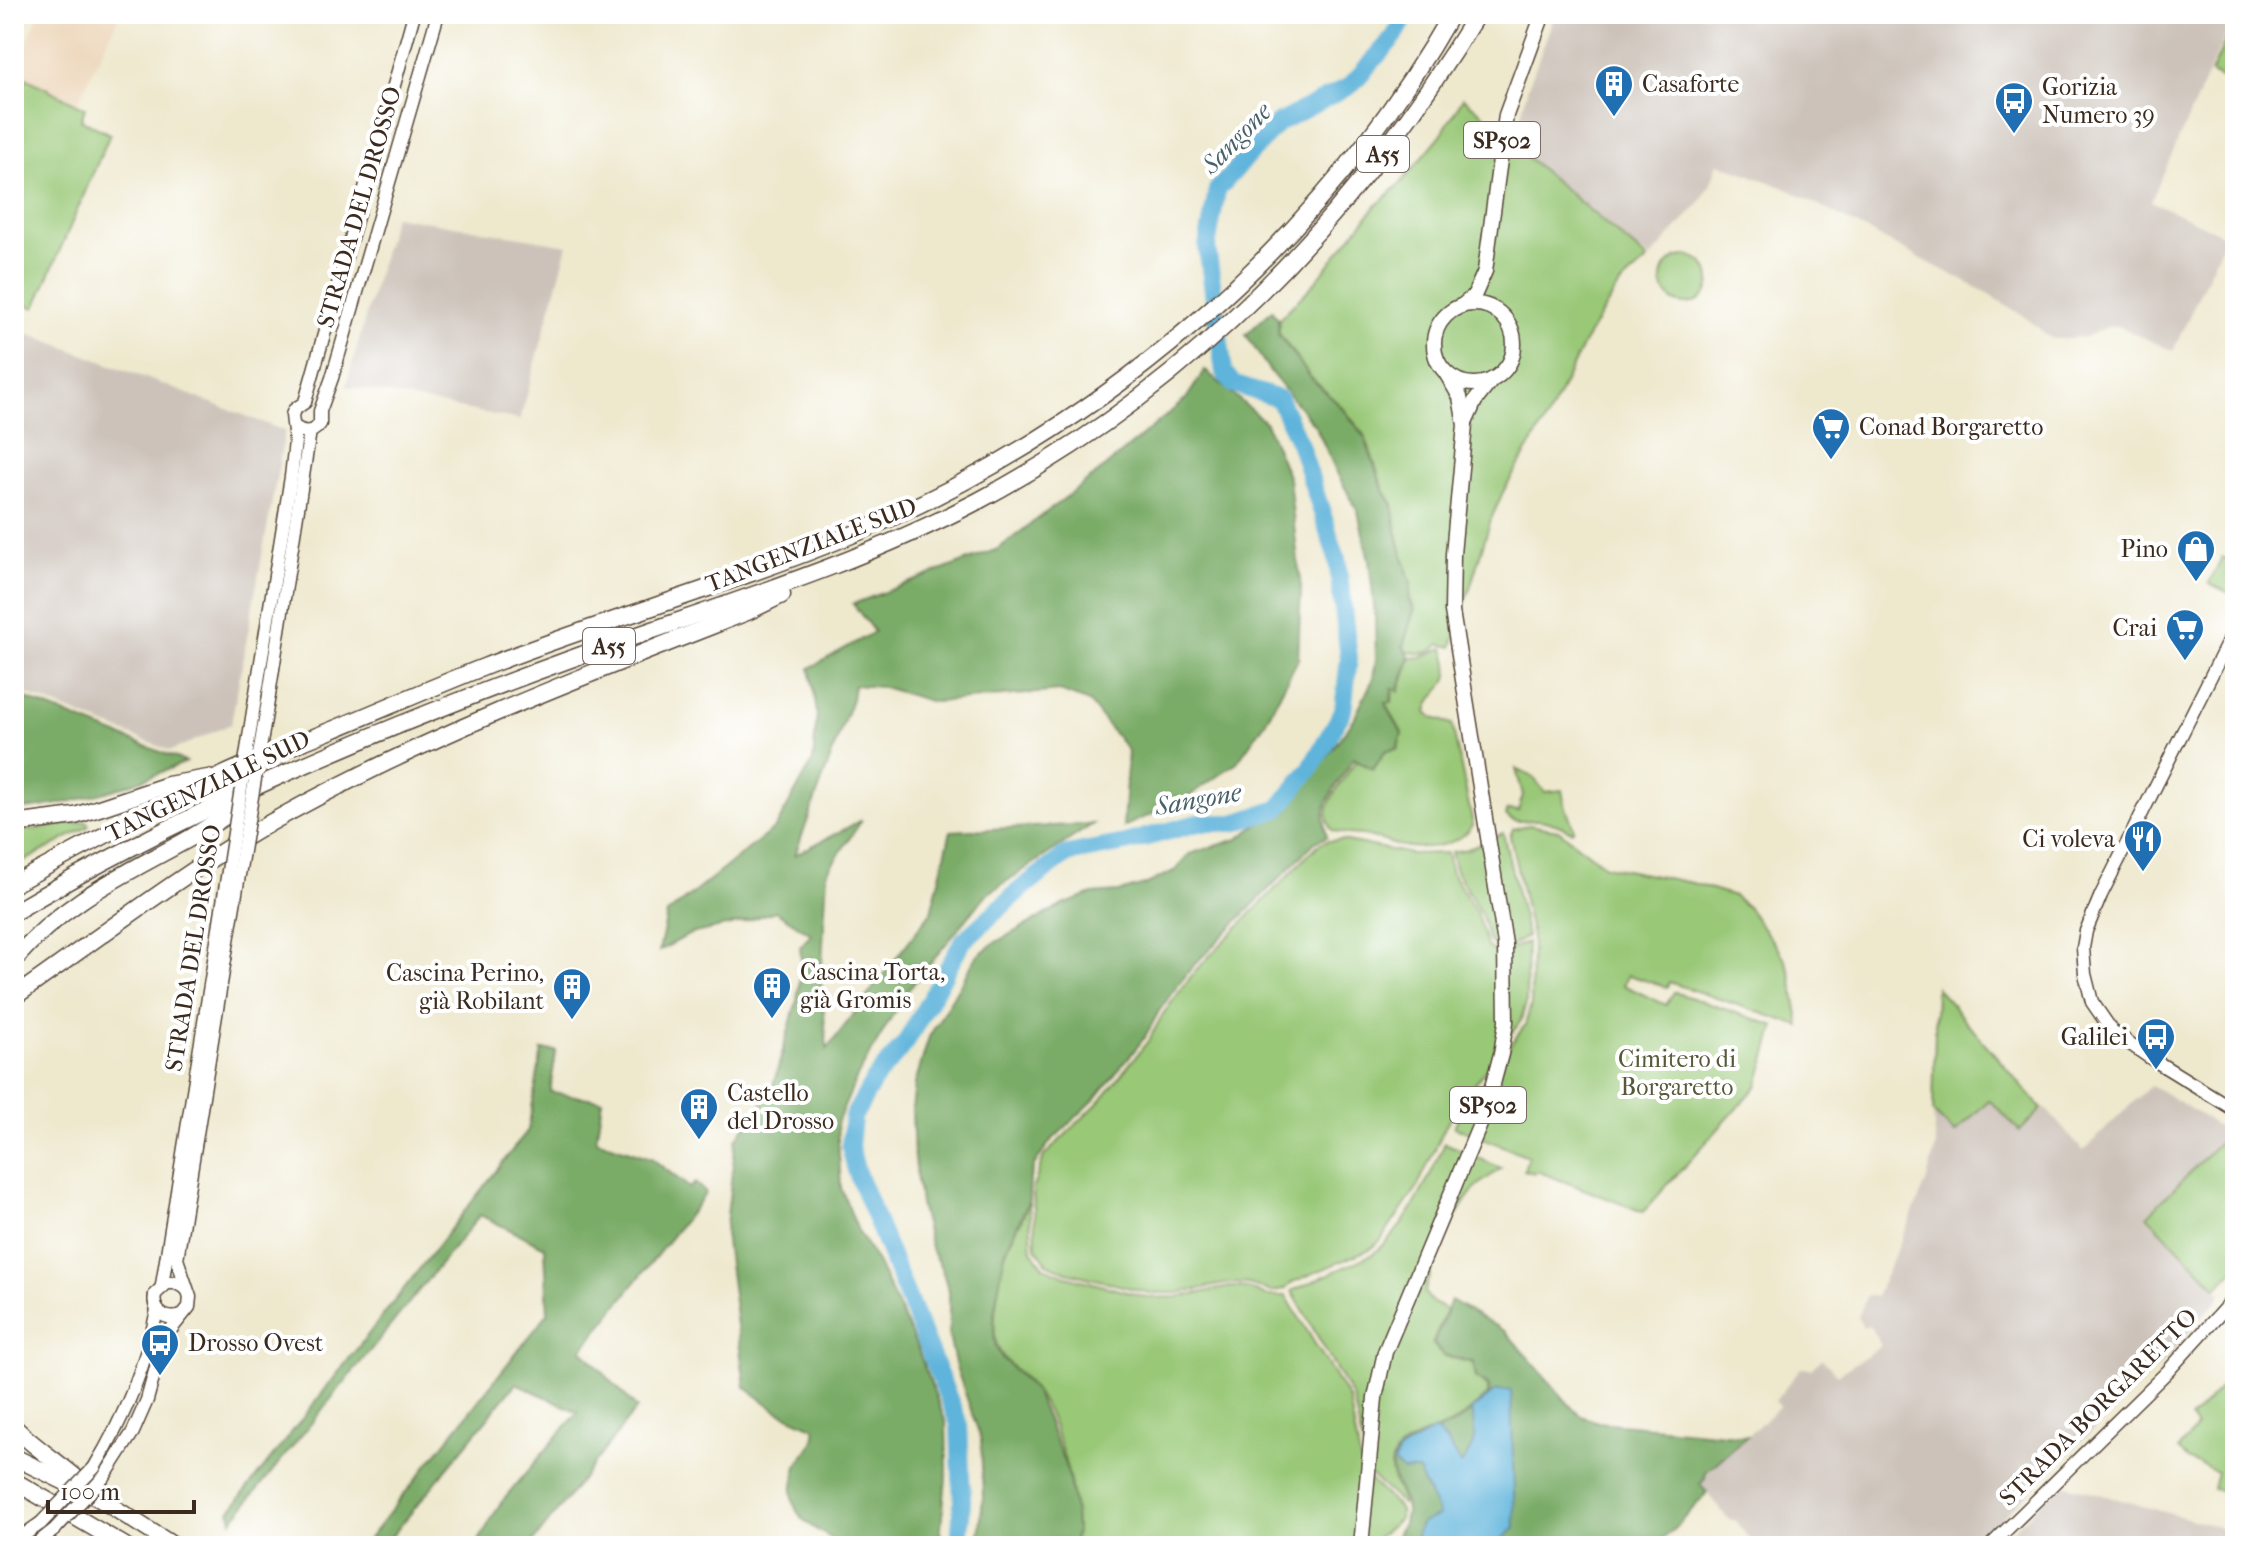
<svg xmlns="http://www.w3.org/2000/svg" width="2249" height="1560" font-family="'IM FELL French Canon',serif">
	<rect width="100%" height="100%" fill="#fff"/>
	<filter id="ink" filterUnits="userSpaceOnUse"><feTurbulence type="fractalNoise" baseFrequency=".0125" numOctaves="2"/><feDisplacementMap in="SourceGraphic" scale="16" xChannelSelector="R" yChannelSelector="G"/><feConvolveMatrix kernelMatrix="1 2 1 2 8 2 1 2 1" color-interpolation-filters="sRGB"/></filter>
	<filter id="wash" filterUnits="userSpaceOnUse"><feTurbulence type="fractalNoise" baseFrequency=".006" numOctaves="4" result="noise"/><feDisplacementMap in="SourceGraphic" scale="32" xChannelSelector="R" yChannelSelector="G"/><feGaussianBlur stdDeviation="1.8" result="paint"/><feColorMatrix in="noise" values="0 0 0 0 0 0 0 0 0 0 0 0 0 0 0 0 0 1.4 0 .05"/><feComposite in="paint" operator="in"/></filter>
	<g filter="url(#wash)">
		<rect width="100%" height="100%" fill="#eee8cd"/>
		<polygon fill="#edd7bb" points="39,14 120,14 77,103 14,72"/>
		<g fill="#ccc2b9">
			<polygon points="1555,14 2235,14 2151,201 2226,236 2173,351 2118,326 2110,326 2085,337 2052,339 2026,318 1989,294 1785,188 1718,163 1710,186 1700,202 1651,258 1633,248 1514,144 1528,87"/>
			<polygon points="394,216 568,245 520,420 346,386"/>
			<polygon points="14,328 285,431 231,724 171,751 14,689"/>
			<polygon points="2151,1085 2228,1132 2145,1216 2221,1293 2216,1302 2161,1364 1973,1546 1755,1546 1735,1521 1728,1519 1701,1484 1706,1479 1708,1472 1780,1406 1775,1401 1801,1368 1811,1369 1822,1359 1837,1375 1881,1346 1869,1325 1863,1327 1858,1317 1867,1295 1876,1297 1926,1183 1936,1145 1933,1113 1956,1134 1989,1101 2020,1132 2045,1108 2083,1151"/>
			<polygon points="2060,1483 2233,1531 2235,1546 1997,1546"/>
		</g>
		<g fill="#99c877" stroke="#6a794a" stroke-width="2">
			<polygon points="2235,21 2235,85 2211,73"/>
			<polygon points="14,72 85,108 81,120 110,134 35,308 19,302 14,184"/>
			<path d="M 1463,98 L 1490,120 L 1488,124 L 1648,260 L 1620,285 L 1602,313 L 1583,344 L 1549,415 L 1503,492 L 1491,519 L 1452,647 L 1440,644 C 1431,654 1419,655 1406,651 L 1404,647 L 1415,610 L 1410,599 L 1411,584 L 1398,537 L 1393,504 L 1384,490 L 1365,436 L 1344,409 L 1311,378 L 1279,333 L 1279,319 L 1311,287 L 1375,207 L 1401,183 L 1441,135 Z"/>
			<circle cx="1686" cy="280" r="24"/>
			<polygon points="2222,557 2235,563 2235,596 2209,583"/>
			<path d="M 1444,648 C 1459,691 1432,684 1427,712 L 1434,718 L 1452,724 L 1473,825 C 1456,849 1420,851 1393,844 C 1383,841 1372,836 1362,835 C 1350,834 1344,835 1332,830 C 1316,806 1345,781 1356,760 L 1373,770 L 1386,751 L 1398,749 L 1402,733 L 1386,703 L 1392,703 L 1393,689 L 1399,691 L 1411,658 L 1421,657 Z"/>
			<path d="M 1516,769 L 1533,777 L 1545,792 L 1562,790 L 1564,802 L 1574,829 L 1571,831 C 1563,827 1555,823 1545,821 C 1531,817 1516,827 1506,815 L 1508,810 L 1518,811 L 1523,795 Z"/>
			<polygon points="87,821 89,826 14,867 14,832"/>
			<polygon points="1529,825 1558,830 1605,866 1692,883 1734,896 1748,908 1784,957 1790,972 1800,1026 1669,982 1667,987 1628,975 1623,985 1666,1005 1674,992 1775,1026 1758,1085 1643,1212 1537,1171 1534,1173 1524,1170 1528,1156 1454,1127 1461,1112 1525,1025 1531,1005 1532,937 1510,836 1513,829"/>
			<polygon points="1503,833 1527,936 1512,945 1498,949 1489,941 1482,916 1456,871 1451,852 1468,849"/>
			<polygon points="1342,840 1411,854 1447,853 1452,873 1476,912 1488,948 1502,953 1527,942 1526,1004 1520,1022 1456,1109 1445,1127 1417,1188 1380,1241 1370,1249 1293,1282 1286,1288 1272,1292 1249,1284 1229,1283 1178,1293 1150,1293 1067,1272 1047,1263 1036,1248 1033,1188 1044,1156 1100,1101 1149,1040 1163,1014 1196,970 1318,845 1328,841"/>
			<polygon points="1936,987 2042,1109 2020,1131 1989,1100 1955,1133 1933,1112"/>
			<polygon points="2228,1133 2235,1137 2235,1268 2217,1288 2147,1216"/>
			<path d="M 1445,1143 L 1501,1168 C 1493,1176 1481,1180 1473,1191 C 1458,1207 1427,1272 1425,1293 L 1432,1302 L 1446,1310 L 1432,1344 L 1444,1356 L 1473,1363 L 1476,1378 L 1488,1387 L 1488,1395 C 1477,1405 1461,1420 1447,1426 C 1428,1434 1389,1442 1391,1471 C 1392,1480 1399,1492 1403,1501 L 1402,1504 L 1369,1474 L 1353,1399 L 1292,1291 L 1373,1254 C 1408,1227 1427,1182 1445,1143 Z"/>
			<path d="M 1029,1202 L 1032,1250 L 1044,1267 L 1066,1276 L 1150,1298 L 1178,1297 L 1230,1287 L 1248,1288 L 1266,1296 L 1286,1296 L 1349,1400 L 1362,1470 L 1366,1477 L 1398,1507 L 1401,1512 L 1398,1520 L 1368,1546 L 1074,1546 C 1082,1508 1058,1420 1034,1389 C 1021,1371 997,1360 995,1336 C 993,1318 1000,1269 1006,1252 C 1013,1235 1023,1219 1029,1202 Z"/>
			<polygon points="2235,1373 2235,1493 2213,1489 2217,1472 2189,1460 2178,1450 2197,1427 2190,1419"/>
		</g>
		<g fill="#7aac68" stroke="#5a6b43" stroke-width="2">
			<path d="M 1272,310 L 1278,319 L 1278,334 L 1288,348 L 1311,378 L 1344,410 L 1364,436 L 1383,490 L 1392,504 L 1397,537 L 1411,584 L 1409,599 L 1414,610 L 1403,646 L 1410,657 L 1398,690 L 1392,689 L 1391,703 L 1385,703 L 1402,733 L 1397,748 L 1385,751 L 1373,769 L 1354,758 C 1337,787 1317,801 1327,837 L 1315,842 L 1192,967 L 1159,1011 L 1145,1037 L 1096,1098 L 1050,1142 L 1034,1165 L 1030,1178 L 1029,1200 L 1005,1252 L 994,1313 L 994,1335 L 996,1348 L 1003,1359 L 1035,1391 L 1053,1434 L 1067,1470 L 1075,1512 L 1076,1531 L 1073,1546 L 978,1546 L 983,1497 L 981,1439 L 956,1367 L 949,1337 L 949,1292 L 941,1267 L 932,1252 L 920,1204 L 914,1158 L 912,1110 L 915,1084 L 929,1037 L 977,956 L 994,943 L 1063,905 L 1092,894 L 1119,892 L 1145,885 L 1176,870 L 1189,854 L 1238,839 L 1260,823 L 1286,812 L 1354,719 L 1373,679 L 1376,659 L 1375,615 L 1369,560 L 1358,511 L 1337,473 L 1316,427 L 1271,373 L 1246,335 Z"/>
			<path d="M 1205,370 L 1266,423 L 1289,479 L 1301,589 L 1298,659 L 1265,723 L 1237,762 L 1184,800 L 1123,827 L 1128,751 L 1089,702 L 1060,691 L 933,702 L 883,687 L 854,685 L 852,699 L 795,855 L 862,820 L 827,872 L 821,981 L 827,1049 L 931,912 L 951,831 L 1093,824 L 986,895 L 904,995 L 857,1077 L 837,1123 L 841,1188 L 858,1231 L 878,1264 L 916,1345 L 946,1423 L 947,1469 L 939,1546 L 838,1546 L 838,1542 C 811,1527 786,1516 794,1480 C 795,1473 796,1467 799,1462 C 807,1450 817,1443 815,1428 L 777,1411 L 745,1387 L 725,1233 L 736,1139 L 771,1093 L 797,1000 L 802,965 L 800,947 L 811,934 L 775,911 L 744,922 L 690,934 L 659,951 L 667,914 L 776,827 L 813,761 L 817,713 L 810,668 L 874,632 L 853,604 L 998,549 L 1099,472 L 1186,399 Z"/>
			<path d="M 14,694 L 186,762 C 131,785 75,806 14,810 Z"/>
			<polygon points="542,1050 556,1051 550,1092 602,1100 596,1140 651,1158 690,1188 695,1183 706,1193 582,1350 637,1408 530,1546 476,1546 500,1504 578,1412 516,1383 384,1546 363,1546 548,1313 545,1247 480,1215 232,1521 230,1511 528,1130"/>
			<path d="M 1451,1300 L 1506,1332 L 1574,1410 L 1581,1416 L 1598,1422 L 1747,1436 L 1706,1472 L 1705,1479 L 1700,1484 L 1707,1493 L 1672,1531 L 1654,1546 L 1401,1546 L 1396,1539 C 1398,1529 1407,1522 1406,1510 C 1405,1496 1392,1483 1392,1469 C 1392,1440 1430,1435 1449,1426 C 1463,1419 1478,1406 1489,1395 L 1489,1386 L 1477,1378 L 1473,1362 L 1444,1355 L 1434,1344 Z"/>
		</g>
		<path fill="#5fb4db" stroke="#4d6f7c" stroke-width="2" d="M 1511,1390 L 1515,1527 L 1496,1546 L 1425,1546 L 1416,1536 L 1420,1524 L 1439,1515 L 1418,1471 L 1403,1471 L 1393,1463 L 1400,1450 L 1435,1430 L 1447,1442 L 1461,1464 C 1476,1446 1477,1433 1471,1410 L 1495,1391 Z"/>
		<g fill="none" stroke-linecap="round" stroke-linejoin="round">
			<polyline stroke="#5fb4db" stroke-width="18" points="959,1546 962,1501 959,1424 856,1170 850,1146 853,1117 874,1080 906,1042 963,941 1022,888 1067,854 1125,843 1198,823 1234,823 1278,809 1310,769 1343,711 1349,658 1337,559 1300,445 1279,399 1233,384 1224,372 1207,247 1217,190 1278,123 1350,86 1394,37 1407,14"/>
		</g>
	</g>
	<g filter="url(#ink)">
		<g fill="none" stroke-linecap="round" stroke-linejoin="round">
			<g stroke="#564638" stroke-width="15">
				<g id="tertiary">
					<polyline points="305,402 414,14"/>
					<path d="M 295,427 C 304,434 313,433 320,424 L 320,411 L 332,378 L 438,14"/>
					<polyline points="2235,628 2101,895 2086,931 2083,948 2085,974 2092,1002 2112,1031 2149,1057 2235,1110"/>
					<polyline points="269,695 310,431"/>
					<polyline points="255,699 291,477 295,441 292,415 294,410 305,402"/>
					<polyline points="162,1285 214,960"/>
					<path d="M 179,1317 C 163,1320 152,1310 155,1294 L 167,1283 L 176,1283 L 185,1288"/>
					<path d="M 94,1468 C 123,1420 146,1365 157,1310"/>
					<polyline points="104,1477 133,1432 147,1400 164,1338 189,1307 190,1297 177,1259 225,959"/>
					<polyline points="14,1542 41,1523"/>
					<polyline points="34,1546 54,1530"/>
					<polyline points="1990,1546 2168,1371 2235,1297"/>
				</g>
			</g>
			<g stroke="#564638" stroke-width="17">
				<g id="primary">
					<circle cx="1474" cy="344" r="40"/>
					<polyline points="1463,305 1474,296 1485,271 1506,115 1543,14"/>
					<polyline points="1466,421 1475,401 1491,381"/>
					<polyline points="1361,1546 1375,1398 1385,1352 1486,1110 1501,1054 1506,1022 1505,944 1452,611 1453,554 1465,425 1460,397 1446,373"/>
				</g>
			</g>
			<g stroke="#564638" stroke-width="19">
				<g id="motorway">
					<polyline points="14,824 75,816 168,785 208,778"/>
					<path d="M 14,884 C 82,847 151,810 221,776 C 257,759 295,745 332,730 C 383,709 433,687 484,667 C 604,620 729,585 849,536 C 1097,434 1318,248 1451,14"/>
					<path d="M 14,912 C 191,808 383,727 576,657 C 711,608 850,568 978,501 C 1190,389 1354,217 1477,14"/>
					<path d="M 14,960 C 65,901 118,878 185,841 C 205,830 223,817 242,805"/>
					<path d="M 14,997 C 103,935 191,866 286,814 C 433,733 591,673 747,612 L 782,595"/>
					<path d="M 14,1427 C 37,1450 66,1467 90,1490"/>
					<polyline points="14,1457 100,1499 174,1546"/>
					<polyline points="14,1481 125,1546"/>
				</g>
			</g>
			<use href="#tertiary" stroke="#fff" stroke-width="12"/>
			<use href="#primary" stroke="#fff" stroke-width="14"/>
			<use href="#motorway" stroke="#fff" stroke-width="16"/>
			<g stroke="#564638" stroke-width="15" stroke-linecap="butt">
				<g id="tertiary-bridge">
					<polyline points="225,959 269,695"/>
					<polyline points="214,960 255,699"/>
					<polyline points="41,1523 94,1468"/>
					<polyline points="54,1530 104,1477"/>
				</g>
			</g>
			<use href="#tertiary-bridge" stroke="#fff" stroke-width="12"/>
		</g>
	</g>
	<defs>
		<g id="building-pin" transform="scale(2)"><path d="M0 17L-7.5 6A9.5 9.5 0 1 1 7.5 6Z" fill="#1f6fb2" stroke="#fff"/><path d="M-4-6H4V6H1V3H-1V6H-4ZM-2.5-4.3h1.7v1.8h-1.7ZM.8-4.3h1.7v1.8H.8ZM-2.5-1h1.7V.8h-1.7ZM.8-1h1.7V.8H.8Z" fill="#fff"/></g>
		<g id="bus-pin" transform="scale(2)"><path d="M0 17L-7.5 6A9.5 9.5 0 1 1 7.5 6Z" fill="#1f6fb2" stroke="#fff"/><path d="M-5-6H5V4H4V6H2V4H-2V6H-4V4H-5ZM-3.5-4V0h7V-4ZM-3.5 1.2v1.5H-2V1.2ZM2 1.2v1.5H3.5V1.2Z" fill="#fff"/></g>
		<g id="supermarket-pin" transform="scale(2)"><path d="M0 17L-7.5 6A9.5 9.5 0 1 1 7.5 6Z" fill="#1f6fb2" stroke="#fff"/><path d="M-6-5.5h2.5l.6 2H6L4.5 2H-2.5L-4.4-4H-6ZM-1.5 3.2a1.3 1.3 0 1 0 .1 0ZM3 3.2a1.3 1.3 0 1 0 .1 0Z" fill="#fff"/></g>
		<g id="shop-pin" transform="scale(2)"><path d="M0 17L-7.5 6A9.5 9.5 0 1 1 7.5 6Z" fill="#1f6fb2" stroke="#fff"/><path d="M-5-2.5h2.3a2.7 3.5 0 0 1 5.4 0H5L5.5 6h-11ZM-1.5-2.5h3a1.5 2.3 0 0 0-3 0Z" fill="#fff"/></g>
		<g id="restaurant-pin" transform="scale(2)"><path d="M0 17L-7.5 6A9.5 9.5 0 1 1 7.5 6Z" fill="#1f6fb2" stroke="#fff"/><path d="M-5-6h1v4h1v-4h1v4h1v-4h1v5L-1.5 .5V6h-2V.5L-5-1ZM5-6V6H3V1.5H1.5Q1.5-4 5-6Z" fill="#fff"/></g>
	</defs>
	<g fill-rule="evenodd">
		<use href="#building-pin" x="1614" y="84"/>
		<use href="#bus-pin" x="2014" y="101"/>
		<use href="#supermarket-pin" x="1831" y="427"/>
		<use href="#shop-pin" x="2196" y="549"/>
		<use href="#supermarket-pin" x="2185" y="628"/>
		<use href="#restaurant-pin" x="2143" y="839"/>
		<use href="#building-pin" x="772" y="986"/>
		<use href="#building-pin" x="572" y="987"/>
		<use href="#bus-pin" x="2156" y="1037"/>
		<use href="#building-pin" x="699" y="1107"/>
		<use href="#bus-pin" x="160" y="1343"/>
	</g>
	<g text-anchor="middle" stroke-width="8" stroke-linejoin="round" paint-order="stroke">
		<g fill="#fff" stroke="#766a62" stroke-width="2">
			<rect x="1464" y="122" width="76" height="36" rx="6"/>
			<rect x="1357" y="136" width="52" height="36" rx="6"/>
			<rect x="583" y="628" width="52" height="36" rx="6"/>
			<rect x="1450" y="1087" width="76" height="36" rx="6"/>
		</g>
		<g font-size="22" font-weight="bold" fill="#3b2a1e">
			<text x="1502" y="148">SP502</text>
			<text x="1383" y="162">A55</text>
			<text x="609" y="654">A55</text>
			<text x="1488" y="1113">SP502</text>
		</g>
		<g font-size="24" fill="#3b2a1e" stroke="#fff" text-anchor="start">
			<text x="1642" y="92">Casaforte</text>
			<text x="2042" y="95">Gorizia<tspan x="2042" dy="28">Numero 39</tspan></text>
			<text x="1859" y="435">Conad Borgaretto</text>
			<text x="2168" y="557" text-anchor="end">Pino</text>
			<text x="2157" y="636" text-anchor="end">Crai</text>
			<text x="2115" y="847" text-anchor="end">Ci voleva</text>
			<text x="800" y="980">Cascina Torta,<tspan x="800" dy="28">già Gromis</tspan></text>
			<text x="544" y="981" text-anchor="end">Cascina Perino,<tspan x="544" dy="28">già Robilant</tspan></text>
			<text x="2128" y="1045" text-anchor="end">Galilei</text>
			<text x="727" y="1101">Castello<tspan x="727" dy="28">del Drosso</tspan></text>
			<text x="188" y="1351">Drosso Ovest</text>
		</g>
		<g font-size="24" fill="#3b2a1e" stroke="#fff">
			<text transform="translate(359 207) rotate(-74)" y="8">STRADA DEL DROSSO</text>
			<text transform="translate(811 545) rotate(-21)" y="8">TANGENZIALE SUD</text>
			<text transform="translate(208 786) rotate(-26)" y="8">TANGENZIALE SUD</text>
			<text transform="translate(193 948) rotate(-81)" y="8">STRADA DEL DROSSO</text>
			<text transform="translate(2098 1407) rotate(-45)" y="8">STRADA BORGARETTO</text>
		</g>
		<g font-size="24" fill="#575939" stroke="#fff">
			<text x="1677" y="1067">Cimitero di<tspan x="1677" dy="28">Borgaretto</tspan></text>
		</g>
		<g font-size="26" font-style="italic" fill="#49616a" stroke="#fff">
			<text transform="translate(1236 138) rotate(-46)" y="9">Sangone</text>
			<text transform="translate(1198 799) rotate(-10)" y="9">Sangone</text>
		</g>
	</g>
	<rect width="2249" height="1560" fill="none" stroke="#fff" stroke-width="48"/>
	<path d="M48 1500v12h146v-12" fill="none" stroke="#3b2a1e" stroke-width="4"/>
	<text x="60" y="1500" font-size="24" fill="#3b2a1e" stroke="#ffffff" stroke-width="6" paint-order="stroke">100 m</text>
</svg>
